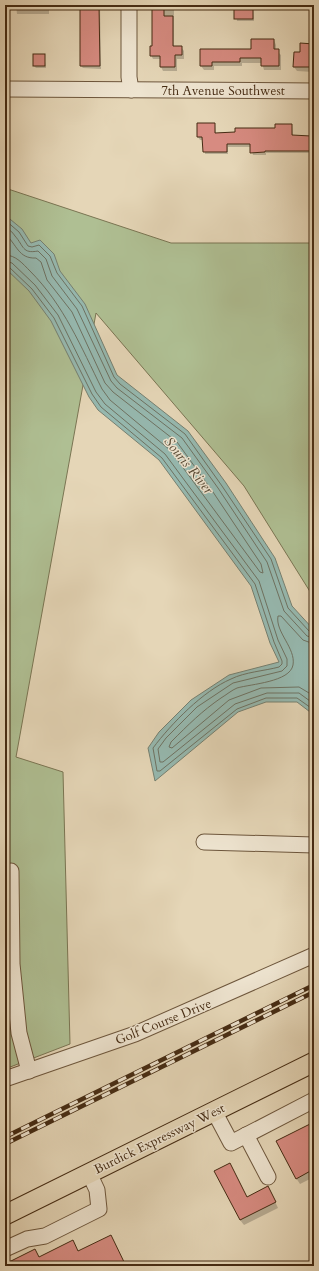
<svg xmlns="http://www.w3.org/2000/svg" width="319" height="1271" font-family="Cardo,serif">
	<rect width="100%" height="100%" fill="#e5d6b7"/>
	<filter id="stains"><feTurbulence type="fractalNoise" baseFrequency=".005" numOctaves="4"/><feColorMatrix values="0 0 0 0 .2 0 0 0 0 .09 0 0 0 0 .02 0 0 0 .5 -.17"/></filter>
	<radialGradient id="worn" r=".72"><stop offset=".6" stop-color="#630" stop-opacity="0"/><stop offset="1" stop-color="#630" stop-opacity=".3"/></radialGradient>
	<polygon fill="#afbf93" stroke="#7a7553" points="5,188 171,243 314,243 314,598 244,486 96,313 16,757 63,772 70,1044 5,1069"/>
	<polygon fill="#96b9b0" stroke="#768071" points="5,215 22,229 31,243 40,240 54,254 60,271 85,304 117,375 188,431 226,483 275,558 292,606 314,630 314,715 297,702 266,702 238,712 155,781 148,748 159,732 191,700 229,675 279,662 270,643 251,586 159,460 98,410 89,397 51,321 29,291 5,268"/>
	<g fill="#0003">
		<polygon points="16,5 49,5 49,14 17,14"/>
		<polygon points="81,5 100,5 101,69 83,68 81,66"/>
		<polygon points="153,5 174,5 174,47 181,47 184,51 184,59 177,59 177,71 163,71 161,67 161,59 153,59 151,55 153,47"/>
		<polygon points="235,5 253,5 254,21 237,21"/>
		<polygon points="274,40 276,45 276,50 281,55 281,70 264,70 262,63 242,63 242,66 214,66 214,70 204,70 201,66 201,50 252,50"/>
		<polygon points="314,45 313,72 297,71 294,67 301,53"/>
		<polygon points="44,55 46,68 36,68 34,66"/>
		<polygon points="215,124 216,134 276,129 292,125 293,136 314,137 314,153 266,153 266,155 253,155 251,147 228,147 228,154 205,154 204,140 200,140 198,137"/>
		<polygon points="314,1123 314,1177 300,1184 296,1178"/>
		<polygon points="271,1193 278,1208 244,1225 240,1220 247,1198"/>
	</g>
	<g fill="none" stroke-linecap="round" stroke-linejoin="round">
		<g stroke="#6e7262" stroke-width="1">
			<polyline points="5,220 19,232 28,246 32,247 39,245 50,256 57,273 82,306 114,377 120,384 185,434 222,486 271,559 288,608 309,631 314,633"/>
			<path d="M 5,227 C 8,229 13,232 15,236 C 24,246 22,254 38,251 L 46,259 L 52,276 L 77,309 L 111,381 L 117,388 L 182,438 L 218,488 L 267,562 L 284,611 L 307,636 L 314,638"/>
			<path d="M 5,234 C 17,244 18,259 36,258 L 41,262 L 47,280 L 72,312 L 105,383 L 113,392 L 177,442 L 213,492 L 261,564 L 263,573 L 260,572 L 170,450 L 110,400 L 102,389 C 81,347 64,305 30,271 C 23,264 16,255 5,255"/>
			<polyline points="5,261 12,263 35,285 58,315 96,392 105,404 165,454 259,581 278,640 287,659 287,666 282,671 233,683 197,707 166,738 158,749 160,762 163,762 235,704 267,693 299,693 314,704"/>
			<path d="M 5,266 L 9,267 L 32,289 L 54,318 L 92,394 L 101,407 L 162,458 L 255,584 L 274,642 L 282,661 L 282,664 L 279,667 C 264,671 245,672 231,679 C 203,691 171,724 153,748 L 157,771 L 160,771 L 237,709 L 266,698 L 297,698 L 314,710"/>
			<path d="M 314,644 L 303,640 L 281,616 L 278,616 C 275,632 296,648 293,665 C 290,682 251,684 237,688 C 232,690 226,695 221,698 C 202,711 188,725 171,742 L 169,747 L 172,748 L 229,700 L 261,688 L 299,687 L 314,696"/>
		</g>
	</g>
	<g fill="#d78b81" stroke="#452b13">
		<polygon points="80,5 99,5 100,66 80,66"/>
		<polygon points="152,5 164,5 164,16 173,16 173,46 182,46 182,55 175,55 175,67 160,67 160,56 150,56 150,46 152,46"/>
		<rect x="234" y="5" width="19" height="14"/>
		<polygon points="251,39 274,39 274,49 279,49 279,66 261,66 261,58 240,58 240,62 212,62 212,66 200,66 200,49 251,49"/>
		<polygon points="300,43 314,44 314,63 312,63 311,67 293,67 294,52 300,52"/>
		<rect x="33" y="54" width="12" height="12"/>
		<polygon points="197,123 215,123 215,133 235,132 235,128 275,128 275,124 292,124 292,135 311,136 311,151 265,151 265,152 250,153 250,144 227,144 227,152 203,152 202,137 197,137"/>
		<polygon points="314,1122 314,1169 296,1179 276,1141"/>
		<polygon points="230,1163 247,1197 268,1186 276,1202 240,1220 214,1171"/>
		<polygon points="111,1235 126,1266 5,1266 5,1264 35,1249 39,1257 73,1240 78,1251"/>
	</g>
	<g fill="none" stroke-linecap="round" stroke-linejoin="round">
		<g stroke="#6d563c" stroke-width="17">
			<g id="minor">
				<polyline points="129,5 129,77 131,90"/>
				<polyline points="5,89 314,91"/>
				<polyline points="204,842 314,845"/>
				<polyline points="11,871 12,964 19,1033 29,1071"/>
				<polyline points="5,1079 135,1034 314,955"/>
				<polyline points="214,1111 231,1143 314,1100"/>
				<polyline points="246,1135 268,1177"/>
				<polyline points="5,1249 27,1239 45,1236 99,1209 97,1190 89,1173"/>
			</g>
		</g>
		<g stroke="#452b13" stroke-width="21">
			<polyline id="major" points="5,1215 314,1062"/>
		</g>
		<use href="#minor" stroke="#eee4d0" stroke-width="15"/>
		<use href="#major" stroke="#e5d6b7" stroke-width="19"/>
		<g stroke="#452b13" stroke-width="4.5">
			<g id="rail">
				<polyline points="5,1137 314,985"/>
				<polyline points="5,1144 314,992"/>
			</g>
		</g>
		<use href="#rail" stroke="#eee4d0" stroke-width="3" stroke-dasharray="9" stroke-linecap="butt"/>
	</g>
	<g text-anchor="middle" stroke-width="3" stroke-linejoin="round" paint-order="stroke">
		<g font-size="13" fill="#452b13" stroke="#eee4d0">
			<text x="223" y="95">7th Avenue Southwest</text>
			<text transform="translate(163 1021) rotate(-22)" y="5">Golf Course Drive</text>
			<text transform="translate(159 1138) rotate(-26)" y="5">Burdick Expressway West</text>
		</g>
		<g font-size="14" font-style="italic" fill="#554732" stroke="#eee4d0">
			<text transform="translate(189 465) rotate(51)" y="5">Souris River</text>
		</g>
	</g>
	<rect width="319" height="1271" fill="none" stroke="#e5d6b7" stroke-width="20"/>
	<rect x="6" y="6" width="307" height="1259" fill="none" stroke="#452b13" stroke-width="2"/>
	<rect x="10" y="10" width="299" height="1251" fill="none" stroke="#452b13"/>
	<rect width="100%" height="100%" filter="url(#stains)"/>
	<rect width="100%" height="100%" fill="url(#worn)"/>
</svg>
